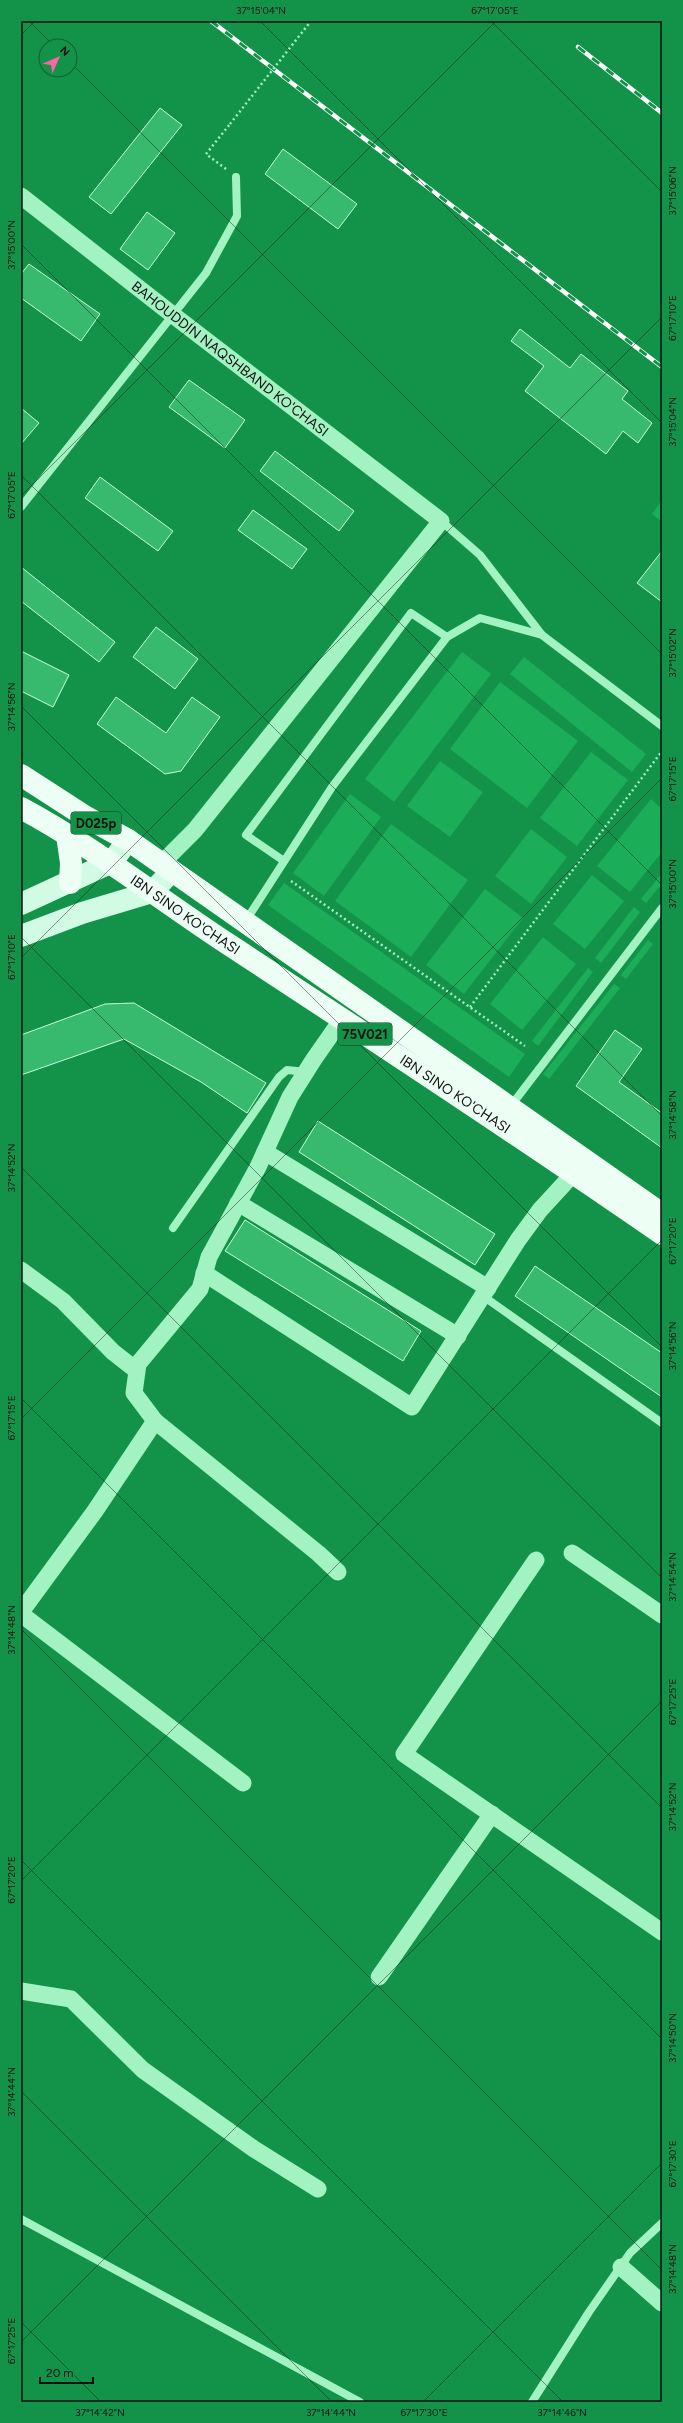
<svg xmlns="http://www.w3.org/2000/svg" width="683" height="2423" font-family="Figtree,sans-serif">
	<rect width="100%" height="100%" fill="#139349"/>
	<g fill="#1bad57">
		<polygon points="662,500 662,522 652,514"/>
		<polygon points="462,652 491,674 394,802 365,779"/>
		<polygon points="524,657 646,754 632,772 510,674"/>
		<polygon points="500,682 578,741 527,808 450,749"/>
		<polygon points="591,752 628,780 577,846 540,818"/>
		<polygon points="440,761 483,792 450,837 407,806"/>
		<polygon points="350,794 381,817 324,896 293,873"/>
		<polygon points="651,799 662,809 662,852 630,892 597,866"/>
		<polygon points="391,824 468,880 411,957 335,901"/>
		<polygon points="531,829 567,857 531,904 495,876"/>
		<polygon points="662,873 662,884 646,903 641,899"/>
		<polygon points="592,875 624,901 585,949 553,924"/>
		<polygon points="284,883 525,1054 509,1077 268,905"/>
		<polygon points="485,889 523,918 464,994 426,965"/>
		<polygon points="634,907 640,912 601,963 595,958"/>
		<polygon points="543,937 576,964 522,1030 490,1004"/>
		<polygon points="648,940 653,944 626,979 621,975"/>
		<polygon points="588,968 593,972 538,1046 532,1041"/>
		<polygon points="614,984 620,988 549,1079 543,1074"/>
	</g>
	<g fill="#37ba6d" stroke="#c9fcde">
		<polygon points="160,108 182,125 111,214 89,197"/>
		<polygon points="283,149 357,204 338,229 265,174"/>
		<polygon points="147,212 175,233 148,270 120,249"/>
		<polygon points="29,264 100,314 81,341 21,298 21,274"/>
		<polygon points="520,329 570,368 581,354 628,391 622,399 652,423 638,443 623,431 606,454 525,391 544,366 511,341"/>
		<polygon points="189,380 245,420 225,448 169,407"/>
		<polygon points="21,408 39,423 21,444"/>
		<polygon points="275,451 354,511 339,531 260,471"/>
		<polygon points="100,477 173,531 158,551 85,498"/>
		<polygon points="253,510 307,549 292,569 238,530"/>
		<polygon points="662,551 662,602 637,583"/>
		<polygon points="21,567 115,642 99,662 21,601"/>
		<polygon points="156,627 198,659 175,689 133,657"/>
		<polygon points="21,651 69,675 53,707 21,691"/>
		<polygon points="116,697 166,733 192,697 220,717 181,771 165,774 97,724"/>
		<polygon points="134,1003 266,1083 247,1113 201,1082 124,1039 21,1075 21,1035 105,1004"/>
		<polygon points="615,1030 642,1049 619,1082 662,1113 662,1148 576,1086"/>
		<polygon points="318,1121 495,1234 475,1265 299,1152"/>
		<polygon points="245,1220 421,1331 403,1361 225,1251"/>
		<polygon points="535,1266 662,1353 662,1397 515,1296"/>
	</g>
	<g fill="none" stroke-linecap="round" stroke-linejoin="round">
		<g stroke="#a2f2c2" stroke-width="2.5" stroke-dasharray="2 3" stroke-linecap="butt">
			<polyline points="226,169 206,154 230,124"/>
			<polyline points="291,881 525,1046"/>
			<polyline points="470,1007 662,751"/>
		</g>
		<g stroke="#a2f2c2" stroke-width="8">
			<polyline points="21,507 206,273 237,216 236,177"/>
			<polyline points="441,521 480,555 542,635"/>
			<polyline points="447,637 480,618 542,635 662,726"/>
			<polyline points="245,922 332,787 447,637 411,613 246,835 284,861"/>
			<polyline points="510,1107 662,908"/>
			<polyline points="173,1228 279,1077 287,1070 306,1072"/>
			<polyline points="483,1296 662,1423"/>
			<polyline points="21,2219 360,2402"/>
			<polyline points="532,2402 589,2312 630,2253 662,2223"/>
		</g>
		<g stroke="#a2f2c2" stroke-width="17">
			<path id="s1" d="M 21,196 L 173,315 L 441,521 L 195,830 L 160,865"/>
			<polyline points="265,1152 488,1288"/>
			<polyline points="238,1203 458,1336"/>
			<polyline points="21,1270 63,1301 113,1352 136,1370"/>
			<polyline points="204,1273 412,1407 518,1240 540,1210 574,1173"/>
			<polyline points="155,1421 319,1554 338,1572"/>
			<polyline points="572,1553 662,1615"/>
			<polyline points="536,1560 404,1754 662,1932"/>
			<polyline points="21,1612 95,1511 155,1421 134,1393 138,1364 200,1289 209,1257 258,1167 290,1097 314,1059 342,1019"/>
			<polyline points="21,1614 243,1783"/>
			<polyline points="379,1977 492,1814"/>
			<polyline points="21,1991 71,1999 143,2070 254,2149 318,2189"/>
			<polyline points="621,2267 662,2303"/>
		</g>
		<g stroke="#d1fce3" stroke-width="22">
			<polyline points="21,904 112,862 128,840"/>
			<polyline points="21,936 82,913 152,892 171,872"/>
		</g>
		<g stroke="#edfff5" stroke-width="22">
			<polyline points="21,775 86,817 128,840 662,1214"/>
			<path id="s2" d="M 21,808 C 94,847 159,899 228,944 C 373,1039 519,1135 662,1234"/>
			<polyline points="67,835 71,863 70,883"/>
		</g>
		<g stroke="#fff" stroke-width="4.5">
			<g id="rail">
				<polyline points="211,21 662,367"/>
				<polyline points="578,47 662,113"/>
			</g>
		</g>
		<use href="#rail" stroke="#139349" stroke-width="3" stroke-dasharray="9" stroke-linecap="butt"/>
		<polyline stroke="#a2f2c2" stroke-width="2.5" stroke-dasharray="2 3" stroke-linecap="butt" points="230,124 311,21"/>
	</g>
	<path fill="none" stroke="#111" stroke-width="1" stroke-opacity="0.45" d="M 29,21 L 54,46M 260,21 L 662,423M 491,21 L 662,192M 21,35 L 35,21M 70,62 L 662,654M 21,244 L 662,885M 21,475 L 662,1116M 21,496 L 496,21M 21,706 L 662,1347M 21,937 L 662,1578M 21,958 L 662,317M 21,1167 L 662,1808M 21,1398 L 662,2039M 21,1419 L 662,778M 21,1629 L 662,2270M 21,1860 L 563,2402M 21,1881 L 662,1240M 21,2091 L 332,2402M 21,2322 L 101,2402M 21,2342 L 662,1701M 423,2402 L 662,2163"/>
	<g text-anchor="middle" stroke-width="3.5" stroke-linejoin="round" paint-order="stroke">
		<g fill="#139349" stroke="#123822" stroke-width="1">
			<rect x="71" y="812" width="50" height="22" rx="3"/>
			<rect x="338" y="1023" width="54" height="22" rx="3"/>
		</g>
		<g font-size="13" font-weight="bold" fill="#111">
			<text x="96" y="828">D025p</text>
			<text x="365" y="1039">75V021</text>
		</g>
		<g font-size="14" fill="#111" stroke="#139349">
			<text dy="5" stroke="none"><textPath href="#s1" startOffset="265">BAHOUDDIN NAQSHBAND KO'CHASI</textPath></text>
			<text dy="5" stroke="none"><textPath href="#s2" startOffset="196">IBN SINO KO'CHASI</textPath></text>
			<text dy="5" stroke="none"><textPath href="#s2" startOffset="520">IBN SINO KO'CHASI</textPath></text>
		</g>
	</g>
	<rect width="683" height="2423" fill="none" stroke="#139349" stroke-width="44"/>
	<g transform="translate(58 58) rotate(45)"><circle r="19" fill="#139349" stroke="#125f33"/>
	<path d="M0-3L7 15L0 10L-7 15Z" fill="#ff63a6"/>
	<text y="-6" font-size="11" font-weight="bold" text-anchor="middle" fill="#111111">N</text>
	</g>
	<path d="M40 2377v6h53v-6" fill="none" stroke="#111111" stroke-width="2"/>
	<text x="46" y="2377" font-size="12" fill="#111111" stroke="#139349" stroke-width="3" paint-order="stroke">20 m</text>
	<rect x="22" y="22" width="639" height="2379" fill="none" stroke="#111" stroke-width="1.5"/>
	<g font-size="10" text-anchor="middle" fill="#111">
		<text x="261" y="14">37°15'04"N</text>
		<text x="495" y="14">67°17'05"E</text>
		<text transform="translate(672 191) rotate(-90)" y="4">37°15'06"N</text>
		<text transform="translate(11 245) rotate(-90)" y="4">37°15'00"N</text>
		<text transform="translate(672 318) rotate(-90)" y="4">67°17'10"E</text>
		<text transform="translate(672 422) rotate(-90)" y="4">37°15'04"N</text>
		<text transform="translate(11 495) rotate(-90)" y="4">67°17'05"E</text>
		<text transform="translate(672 653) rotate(-90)" y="4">37°15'02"N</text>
		<text transform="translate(11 707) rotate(-90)" y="4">37°14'56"N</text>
		<text transform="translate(672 779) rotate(-90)" y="4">67°17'15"E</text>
		<text transform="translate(672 884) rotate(-90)" y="4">37°15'00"N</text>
		<text transform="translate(11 957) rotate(-90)" y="4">67°17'10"E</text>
		<text transform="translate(672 1115) rotate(-90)" y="4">37°14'58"N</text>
		<text transform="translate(11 1168) rotate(-90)" y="4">37°14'52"N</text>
		<text transform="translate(672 1241) rotate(-90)" y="4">67°17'20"E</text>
		<text transform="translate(672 1346) rotate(-90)" y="4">37°14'56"N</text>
		<text transform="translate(11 1418) rotate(-90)" y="4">67°17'15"E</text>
		<text transform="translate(672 1577) rotate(-90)" y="4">37°14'54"N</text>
		<text transform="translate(11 1630) rotate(-90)" y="4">37°14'48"N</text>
		<text transform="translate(672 1702) rotate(-90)" y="4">67°17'25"E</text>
		<text transform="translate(672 1807) rotate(-90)" y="4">37°14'52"N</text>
		<text transform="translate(11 1880) rotate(-90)" y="4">67°17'20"E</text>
		<text transform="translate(672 2038) rotate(-90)" y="4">37°14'50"N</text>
		<text transform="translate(11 2092) rotate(-90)" y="4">37°14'44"N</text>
		<text transform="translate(672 2164) rotate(-90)" y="4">67°17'30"E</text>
		<text transform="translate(672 2269) rotate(-90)" y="4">37°14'48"N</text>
		<text transform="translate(11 2341) rotate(-90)" y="4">67°17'25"E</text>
		<text x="100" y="2416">37°14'42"N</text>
		<text x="331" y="2416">37°14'44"N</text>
		<text x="424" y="2416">67°17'30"E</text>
		<text x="562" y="2416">37°14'46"N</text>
	</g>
</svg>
